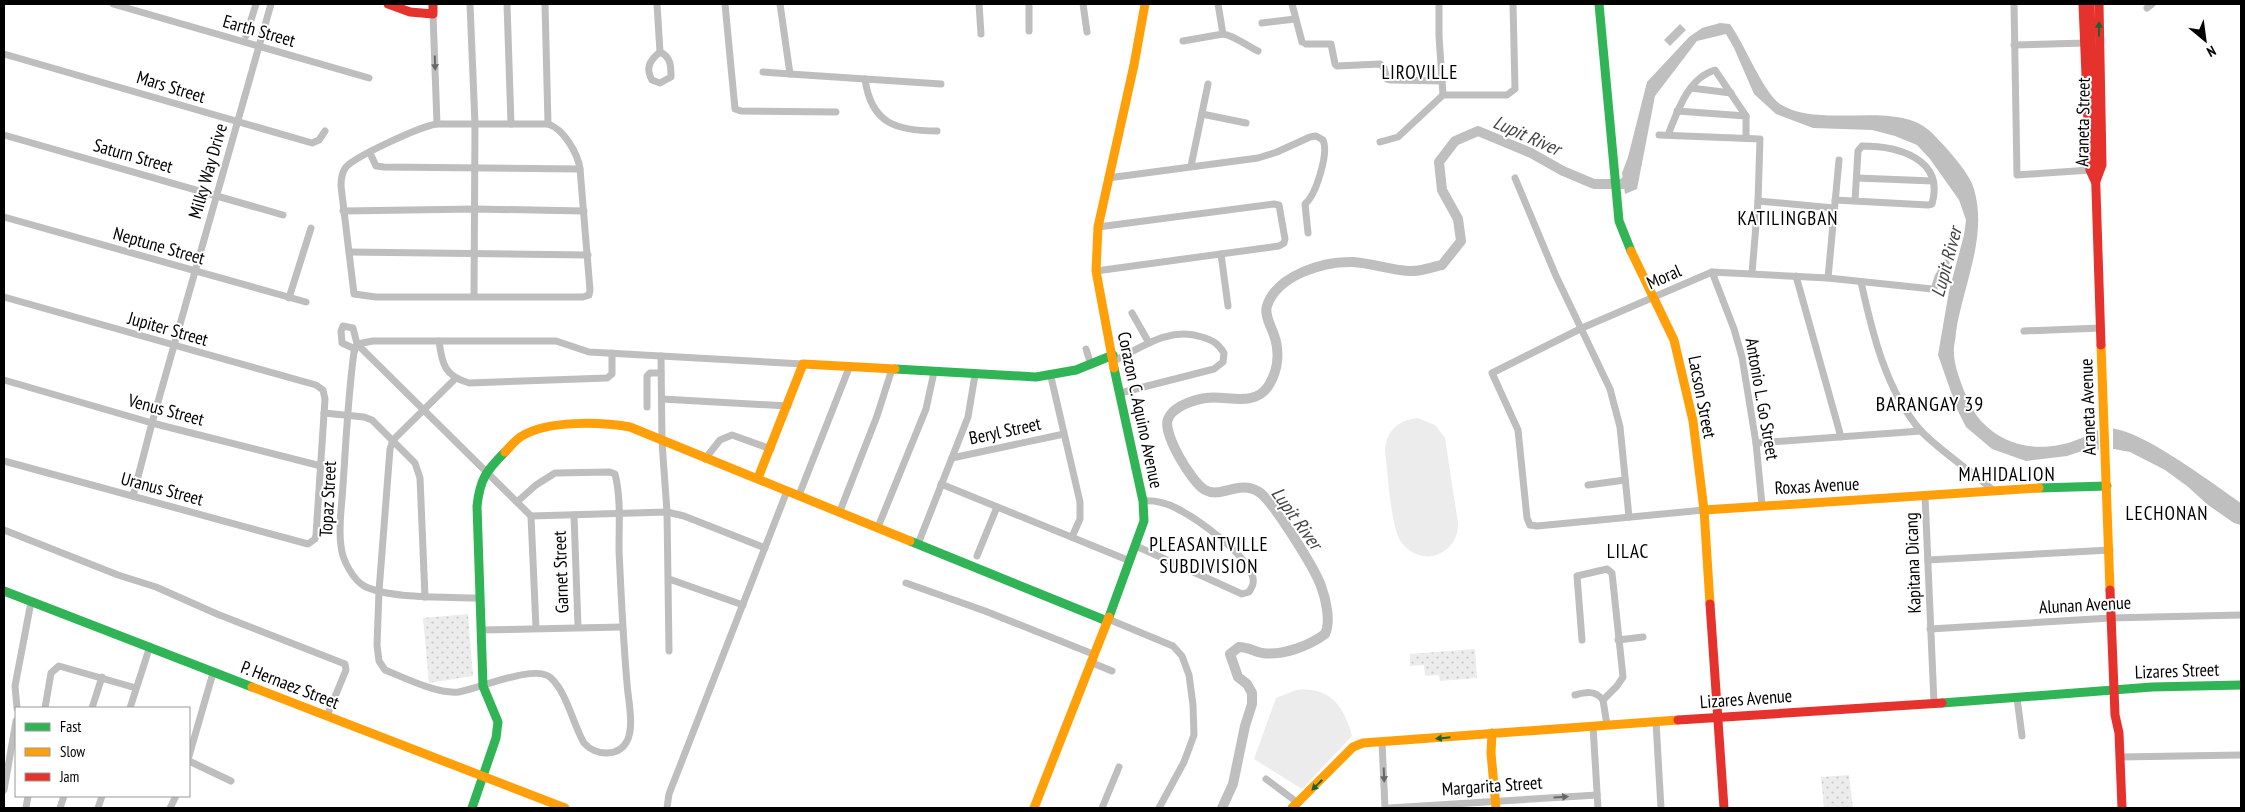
<svg xmlns="http://www.w3.org/2000/svg" width="2245" height="812" font-family="'PT Sans Narrow',sans-serif">
	<defs>
		<pattern id="grass-dots" width="8" height="8" patternUnits="userSpaceOnUse" patternTransform="scale(1.25)"><rect width="8" height="8" fill="#ececec"/><path d="M2 2h.1M6 6h.1" fill="none" stroke="#c9c9c9" stroke-width="1.8" stroke-linecap="round"/></pattern>
	</defs>
	<rect width="100%" height="100%" fill="#fff"/>
	<g fill="url(#grass-dots)">
		<polygon points="468,614 473,676 429,683 423,618"/>
		<polygon points="1475,649 1477,678 1440,681 1439,675 1425,676 1424,665 1410,666 1410,654"/>
		<polygon points="1849,775 1853,808 1824,808 1821,777"/>
	</g>
	<g fill="#ececec">
		<path d="M 1418,418 L 1435,425 L 1445,438 L 1458,523 C 1458,537 1453,547 1439,554 C 1424,561 1404,552 1398,536 C 1390,515 1388,475 1385,451 C 1386,431 1398,420 1418,418 Z"/>
		<path d="M 1296,690 C 1331,686 1344,707 1352,736 L 1302,789 L 1254,759 L 1276,698 Z"/>
	</g>
	<g fill="#bfbfbf">
		<path d="M 1720,23 L 1730,24 C 1744,43 1763,92 1780,104 C 1820,130 1895,99 1930,131 C 1943,144 1969,171 1974,189 C 1988,237 1963,285 1956,332 C 1956,339 1953,347 1954,353 C 1954,365 1960,380 1964,391 C 1969,401 1973,412 1981,421 C 2007,449 2045,453 2079,439 C 2088,436 2098,428 2107,428 C 2139,427 2213,484 2241,503 L 2241,525 L 2234,523 L 2208,505 L 2187,486 L 2165,470 L 2130,452 L 2114,449 L 2085,450 L 2067,456 L 2026,461 L 1992,449 L 1966,427 L 1957,409 L 1938,355 L 1949,291 L 1964,235 L 1966,220 L 1959,200 L 1930,159 L 1917,145 L 1895,136 L 1872,130 L 1813,128 L 1776,114 L 1754,94 L 1734,48 L 1726,34 L 1697,41 L 1655,96 L 1637,189 L 1625,194 L 1622,173 L 1628,157 L 1647,82 L 1689,37 L 1702,28 Z"/>
		<polygon points="1680,24 1686,30 1670,46 1664,40"/>
	</g>
	<polygon fill="#fff" points="2107,425 2113,427 2113,452 2099,452 2098,428"/>
	<g fill="none" stroke-linecap="round" stroke-linejoin="round">
		<path stroke="#bfbfbf" stroke-width="10" d="M 1222,808 L 1233,784 L 1245,726 L 1252,704 L 1252,693 L 1247,684 L 1238,677 L 1230,654 L 1239,647 C 1247,647 1254,651 1262,653 C 1282,656 1309,646 1325,634 C 1331,622 1326,599 1321,586 C 1315,569 1273,501 1259,492 C 1239,479 1221,499 1205,490 C 1192,483 1162,433 1168,419 C 1171,412 1175,410 1181,406 C 1189,402 1197,399 1206,398 C 1227,395 1255,408 1269,385 C 1278,370 1280,352 1274,335 C 1271,326 1264,315 1267,306 C 1277,275 1324,261 1353,262 C 1371,263 1390,270 1409,271 C 1419,272 1432,267 1442,265 L 1461,241 L 1458,219 L 1442,190 L 1439,162 L 1455,141 L 1478,131 L 1531,153 L 1563,171 L 1594,184 L 1623,184 L 1632,174"/>
		<g stroke="#bebebe" stroke-width="7">
			<polyline points="113,4 369,78"/>
			<polyline points="470,4 475,124 474,296"/>
			<polyline points="507,4 511,124"/>
			<polyline points="545,4 548,124"/>
			<path d="M 657,4 L 660,52 C 650,60 645,68 652,80 L 660,83 L 671,77 C 671,66 671,57 660,52"/>
			<polyline points="725,4 735,109 741,111 836,112"/>
			<polyline points="780,4 790,74 941,84"/>
			<polyline points="979,4 981,34"/>
			<polyline points="1083,4 1087,32"/>
			<polyline points="1292,4 1302,42"/>
			<polyline points="1439,4 1439,36 1443,95"/>
			<polyline points="2014,4 2017,175 2090,170"/>
			<polyline points="2147,8 2152,4"/>
			<polyline points="433,14 437,124"/>
			<polyline points="1262,23 1295,19"/>
			<polyline points="1029,31 1029,4"/>
			<path d="M 1223,34 C 1233,35 1247,46 1258,51"/>
			<polyline points="246,36 256,4"/>
			<polyline points="1183,41 1223,34 1218,4"/>
			<polyline points="1306,44 1331,44 1335,64 1337,66 1380,64 1384,68 1387,79 1391,80 1442,81"/>
			<polyline points="2014,45 2085,43"/>
			<polyline points="4,54 312,143 319,140 325,131"/>
			<polyline points="763,72 790,74"/>
			<path d="M 865,79 C 871,124 897,131 937,131"/>
			<polyline points="1691,88 1731,93"/>
			<polyline points="1677,111 1746,116 1746,138"/>
			<polyline points="1202,114 1246,123"/>
			<path d="M 437,124 L 548,124 C 564,129 578,154 580,169 L 590,290 L 589,295 L 583,297 L 376,297 L 354,294 L 341,186 C 341,180 342,172 346,167 C 356,156 421,126 437,124 Z"/>
			<polyline points="4,135 283,215"/>
			<polyline points="1659,135 1760,139 1758,201 1752,273"/>
			<path d="M 1668,135 C 1678,110 1688,78 1715,70 L 1746,116"/>
			<polyline points="1380,142 1398,137 1443,95 1507,95 1515,89 1513,4"/>
			<polyline points="370,153 376,166 384,167 580,169"/>
			<polyline points="1191,166 1208,84"/>
			<path d="M 1108,178 L 1258,158 L 1277,152 L 1310,137 L 1316,136 L 1323,140 C 1329,153 1316,195 1305,204 L 1308,233"/>
			<polyline points="1515,178 1556,276 1610,389 1620,427 1629,517"/>
			<polyline points="1857,178 1933,181"/>
			<path d="M 1835,200 L 1928,205 L 1932,204 C 1945,158 1897,146 1862,146 L 1858,151 L 1855,201"/>
			<polyline points="1758,201 1834,208"/>
			<polyline points="343,211 475,209 584,211"/>
			<polyline points="4,217 306,302"/>
			<polyline points="349,252 588,255"/>
			<polyline points="1221,254 1228,306"/>
			<polyline points="1096,271 1279,246 1284,243 1285,239 1279,205 1274,204 1098,227"/>
			<polyline points="1712,272 1734,329 1742,357 1756,443 1762,505"/>
			<polyline points="1796,276 1841,437"/>
			<polyline points="1828,278 1839,160"/>
			<path d="M 1861,282 C 1872,332 1886,391 1921,431 C 1939,450 1972,472 1993,490"/>
			<polyline points="4,297 316,385 323,390 325,399 316,535 315,539 308,544 4,461"/>
			<polyline points="289,298 311,228"/>
			<polyline points="1132,313 1149,343"/>
			<polyline points="2024,331 2101,328"/>
			<path d="M 439,341 C 442,365 445,376 469,383 L 607,378 L 612,374 L 612,353"/>
			<polyline points="357,344 373,341 556,341 589,352 803,364"/>
			<path d="M 357,345 L 354,352 C 348,396 346,441 343,485 C 342,505 338,527 341,546 C 342,559 353,581 366,587 C 393,599 449,597 480,598"/>
			<polyline points="355,349 342,343 341,331 343,326 353,328 357,344 531,516 536,628"/>
			<polyline points="1086,349 1091,365"/>
			<polyline points="661,356 662,442 667,512 669,651"/>
			<path d="M 1114,361 C 1142,347 1170,326 1202,337 C 1212,340 1218,343 1224,353 L 1223,362 L 1214,369 L 1120,393"/>
			<polyline points="1051,377 1080,502 1080,519 1072,537"/>
			<path d="M 455,379 L 393,440 L 390,449 L 379,591 L 377,645 L 379,661 L 385,670 C 405,678 437,694 458,692 C 479,689 536,663 551,678 C 567,693 573,724 584,743 C 595,756 620,758 628,739 C 634,723 628,700 627,683 C 623,638 621,594 619,550 C 619,526 621,497 615,474 L 610,472 L 555,473 L 536,485 L 518,501"/>
			<polyline points="4,380 152,423 321,466"/>
			<polyline points="662,399 788,406"/>
			<polyline points="647,407 647,376 650,373 661,373"/>
			<polyline points="324,413 364,417 372,420 415,463 420,478 425,597"/>
			<polyline points="1756,443 1921,431"/>
			<polyline points="952,458 1064,434"/>
			<polyline points="705,459 720,440 732,435 771,449"/>
			<polyline points="941,484 1130,561"/>
			<polyline points="1588,485 1625,480"/>
			<polyline points="799,495 849,368"/>
			<polyline points="133,496 152,423 271,4"/>
			<polyline points="1925,496 1934,703"/>
			<polyline points="1704,510 1537,526 1530,525 1527,518 1518,430 1492,373 1582,328 1712,272 1828,278 1932,289 1934,289 1938,277 1946,263"/>
			<polyline points="840,511 877,416 892,369"/>
			<polyline points="574,515 578,627"/>
			<polyline points="531,516 667,512 684,516 765,548"/>
			<polyline points="878,527 926,409 934,372"/>
			<polyline points="4,530 118,575 156,587 217,614 345,664 346,670 327,716"/>
			<polyline points="918,544 968,417 975,375"/>
			<path d="M 1136,546 L 1242,594 L 1249,592 C 1252,587 1254,584 1253,578 C 1247,554 1198,519 1176,508 C 1166,503 1154,500 1143,501"/>
			<polyline points="977,556 997,507"/>
			<polyline points="1928,560 2110,550"/>
			<polyline points="669,579 743,605"/>
			<polyline points="906,583 985,611 1093,654"/>
			<polyline points="1108,619 1173,646 1182,656 1189,675 1193,705 1194,735 1184,762 1159,808"/>
			<polyline points="1930,629 2110,618 2241,615"/>
			<polyline points="481,630 622,627"/>
			<polyline points="1582,640 1577,576 1607,569 1612,573 1623,677 1617,686 1603,700 1607,725"/>
			<polyline points="1618,640 1643,637"/>
			<polyline points="1090,662 1112,671"/>
			<path d="M 1575,695 C 1586,692 1595,690 1603,700"/>
			<polyline points="2017,698 2022,736"/>
			<polyline points="17,708 15,686 31,602"/>
			<polyline points="45,708 51,673 59,666 136,688"/>
			<polyline points="92,708 102,677"/>
			<polyline points="130,708 150,646"/>
			<polyline points="1656,722 1661,808"/>
			<polyline points="1593,726 1598,808"/>
			<polyline points="1382,742 1385,808"/>
			<polyline points="189,756 213,673"/>
			<polyline points="2120,757 2241,755"/>
			<polyline points="189,761 231,781"/>
			<polyline points="1266,779 1298,803"/>
			<polyline points="4,790 16,721"/>
			<polyline points="26,808 28,796"/>
			<polyline points="60,808 64,796"/>
			<polyline points="98,808 102,796"/>
			<polyline points="170,808 176,796"/>
			<polyline points="667,808 669,794 787,491"/>
			<polyline points="1102,808 1119,767"/>
			<polyline points="1389,808 1597,795"/>
		</g>
		<g stroke="#30b455" stroke-width="9">
			<polyline points="1599,4 1619,221 1631,251"/>
			<polyline points="895,369 1036,377 1076,370 1113,355"/>
			<polyline points="2039,488 2107,486"/>
			<polyline points="910,541 1107,621"/>
			<polyline points="4,591 252,687"/>
			<polyline points="1109,617 1144,521 1143,501 1114,368"/>
			<polyline points="1942,703 2152,687 2241,685"/>
			<path d="M 472,808 L 496,738 L 498,722 L 483,686 L 477,506 C 480,479 486,471 505,452"/>
		</g>
		<g stroke="#ff9f0a" stroke-width="9">
			<polyline points="1631,251 1674,340 1693,421 1704,510 1710,604"/>
			<polyline points="2101,345 2110,590"/>
			<polyline points="1114,368 1096,271 1098,227 1134,65 1145,4"/>
			<path d="M 505,452 C 510,447 516,439 522,436 C 548,420 601,422 630,427 L 910,541"/>
			<polyline points="758,478 803,364 895,369"/>
			<polyline points="1704,510 2039,488"/>
			<polyline points="252,687 565,808"/>
			<polyline points="1492,733 1491,753 1496,808"/>
			<polyline points="1034,808 1109,617"/>
			<polyline points="1292,808 1353,747 1363,743 1678,720"/>
		</g>
		<g stroke="#e5322d" stroke-width="9">
			<polyline points="388,4 410,12 433,14 433,4"/>
			<polyline points="2083,4 2090,170 2095,181"/>
			<polyline points="2090,4 2101,345"/>
			<polyline points="2096,181 2102,165 2099,4"/>
			<polyline points="2110,590 2115,715 2119,733 2122,808"/>
			<polyline points="1710,604 1724,808"/>
			<polyline points="1678,720 1942,703"/>
		</g>
	</g>
	<defs><path id="oneway-solid" d="M-6-.8H1V-3.2L6.5 0L1 3.2V.8H-6Z" transform="scale(1.25)"/></defs>
	<g fill="#1a632f">
		<use href="#oneway-solid" transform="translate(2099 29) rotate(-90)"/>
		<use href="#oneway-solid" transform="translate(1443 738) rotate(174)"/>
		<use href="#oneway-solid" transform="translate(1317 785) rotate(135)"/>
	</g>
	<g fill="#686868">
		<use href="#oneway-solid" transform="translate(435 63) rotate(88)"/>
		<use href="#oneway-solid" transform="translate(1384 775) rotate(88)"/>
		<use href="#oneway-solid" transform="translate(1561 797) rotate(-4)"/>
	</g>
	<g text-anchor="middle" stroke-width="4" stroke-linejoin="round" paint-order="stroke">
		<g font-size="18" fill="#000" stroke="#fff">
			<text transform="translate(259 31) rotate(16)" y="6">Earth Street</text>
			<text transform="translate(171 87) rotate(17)" y="6">Mars Street</text>
			<text transform="translate(2083 122) rotate(-89)" y="6">Araneta Street</text>
			<text transform="translate(133 156) rotate(16)" y="6">Saturn Street</text>
			<text transform="translate(208 171) rotate(-74)" y="6">Milky Way Drive</text>
			<text transform="translate(159 246) rotate(16)" y="6">Neptune Street</text>
			<text transform="translate(1664 277) rotate(-24)" y="6">Moral</text>
			<text transform="translate(168 329) rotate(16)" y="6">Jupiter Street</text>
			<text transform="translate(1702 397) rotate(79)" y="6">Lacson Street</text>
			<text transform="translate(1762 399) rotate(80)" y="6">Antonio L. Go Street</text>
			<text transform="translate(2088 407) rotate(-92)" y="6">Araneta Avenue</text>
			<text transform="translate(166 410) rotate(15)" y="6">Venus Street</text>
			<text transform="translate(1140 410) rotate(78)" y="6">Corazon C. Aquino Avenue</text>
			<text transform="translate(1005 431) rotate(-12)" y="6">Beryl Street</text>
			<text transform="translate(1817 486) rotate(-3)" y="6">Roxas Avenue</text>
			<text transform="translate(162 489) rotate(15)" y="6">Uranus Street</text>
			<text transform="translate(328 499) rotate(-87)" y="6">Topaz Street</text>
			<text transform="translate(1913 563) rotate(-92)" y="6">Kapitana Dicang</text>
			<text transform="translate(561 572) rotate(-92)" y="6">Garnet Street</text>
			<text transform="translate(2085 605) rotate(-3)" y="6">Alunan Avenue</text>
			<text transform="translate(2177 671) rotate(-2)" y="6">Lizares Street</text>
			<text transform="translate(290 685) rotate(21)" y="6">P. Hernaez Street</text>
			<text transform="translate(1746 699) rotate(-4)" y="6">Lizares Avenue</text>
			<text transform="translate(1492 786) rotate(-4)" y="6">Margarita Street</text>
		</g>
		<g font-size="19" letter-spacing="1" fill="#000" stroke="#fff">
			<text x="1420" y="79">LIROVILLE</text>
			<text x="1788" y="225">KATILINGBAN</text>
			<text x="2007" y="481">MAHIDALION</text>
			<text x="2167" y="520">LECHONAN</text>
			<text x="1209" y="551">PLEASANTVILLE<tspan x="1209" dy="22">SUBDIVISION</tspan></text>
			<text x="1628" y="558">LILAC</text>
		</g>
		<g font-size="19" font-style="italic" fill="#444" stroke="#fff">
			<text transform="translate(1527 135) rotate(24)" y="7">Lupit River</text>
			<text transform="translate(1946 262) rotate(-75)" y="7">Lupit River</text>
			<text transform="translate(1297 518) rotate(54)" y="7">Lupit River</text>
		</g>
		<g font-size="20" letter-spacing="1" fill="#000" stroke="#fff">
			<text x="1930" y="411">BARANGAY 39</text>
		</g>
	</g>
	<rect width="2245" height="812" fill="none" stroke="#000000" stroke-width="10"/>
	<rect x="15" y="707" width="175" height="90" fill="#ffffff" stroke="#999999"/>
	<rect x="25" y="723" width="25" height="8" fill="#30b455" stroke="#999999"/>
	<text x="60" y="732" font-size="15" fill="#000000">Fast</text>
	<rect x="25" y="748" width="25" height="8" fill="#ff9f0a" stroke="#999999"/>
	<text x="60" y="757" font-size="15" fill="#000000">Slow</text>
	<rect x="25" y="773" width="25" height="8" fill="#e5322d" stroke="#999999"/>
	<text x="60" y="782" font-size="15" fill="#000000">Jam</text>
	<g transform="translate(2205 40) rotate(151)" stroke="#ffffff" stroke-width="4" paint-order="stroke">
	<path d="M0-4L9 19L0 12L-9 19Z" fill="#000000"/>
	<text y="-8" font-size="14" font-weight="bold" text-anchor="middle" fill="#000000">N</text>
	</g>
</svg>
